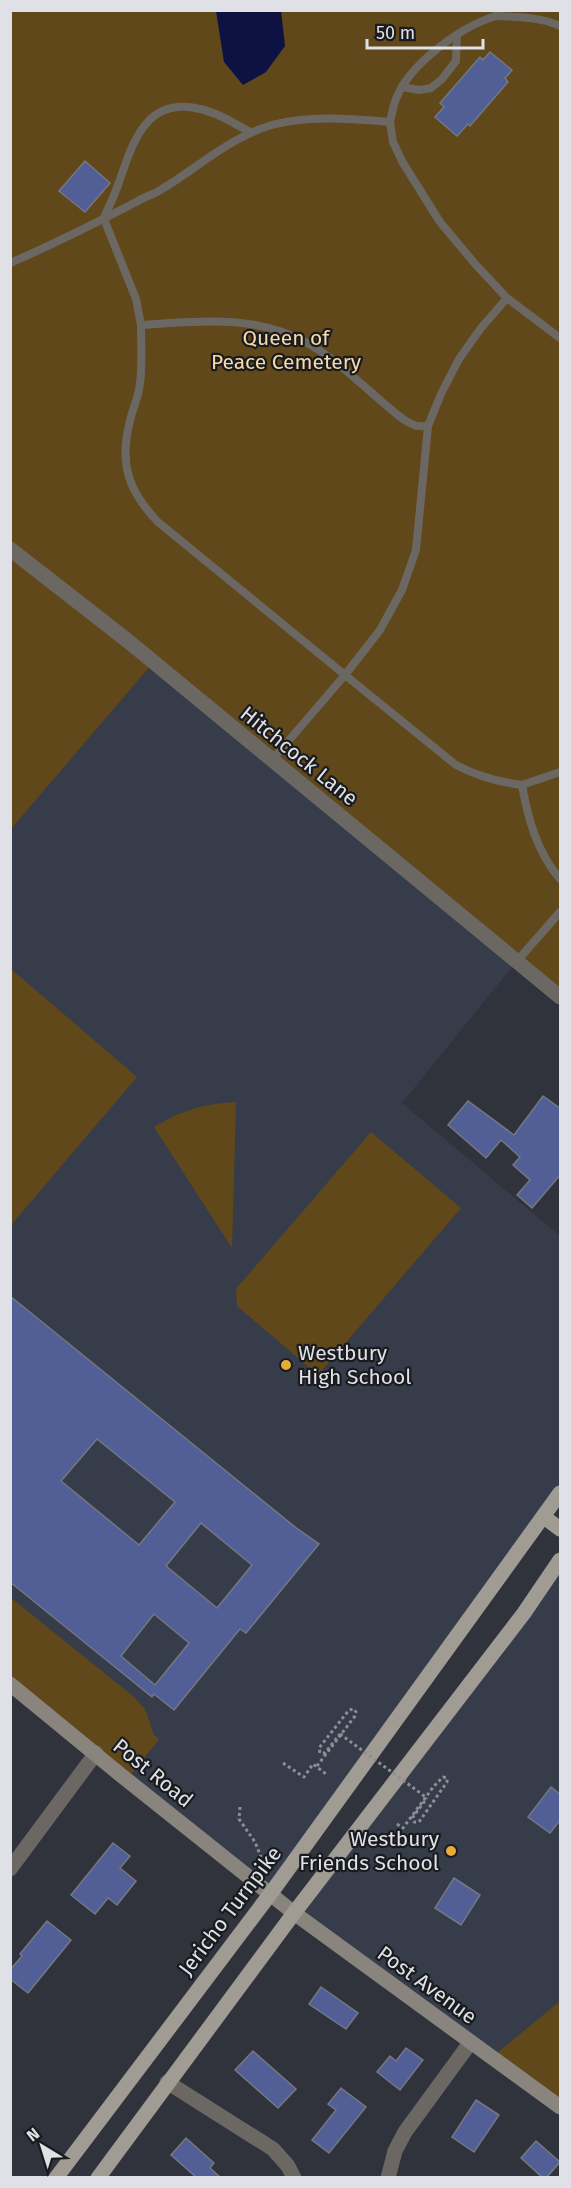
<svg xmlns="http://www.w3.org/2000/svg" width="571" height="2188" font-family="'Fira Sans',sans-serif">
	<rect width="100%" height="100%" fill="#30333c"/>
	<g fill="#373c4b">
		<polygon points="153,663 517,961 402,1103 560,1236 560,1493 271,1893 11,1684 11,829"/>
		<polygon points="560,1560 560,2001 492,2057 294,1913"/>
	</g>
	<g fill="#61481a">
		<polygon points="11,11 560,11 560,997 153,663 11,829"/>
		<polygon points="11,969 137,1077 11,1225"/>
		<path d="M 236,1102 L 232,1248 L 154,1127 C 182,1110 204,1104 236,1102 Z"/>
		<polygon points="371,1132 461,1208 318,1375 237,1306 236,1289"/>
		<polygon points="10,1597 134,1697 145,1709 154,1735 159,1739 127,1780 11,1685"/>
		<polygon points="560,2001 560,2107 492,2057"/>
	</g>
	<polygon fill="#0d1242" points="216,11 281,11 285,46 266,72 243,85 224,62"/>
	<g fill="#515f96" stroke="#747882" stroke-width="1.5" fill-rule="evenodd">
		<polygon points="490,52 512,70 505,78 508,82 470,126 468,124 457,136 435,117 444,107 440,103 480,57 483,60"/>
		<polygon points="85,161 110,183 85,212 59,191"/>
		<polygon points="543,1096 561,1109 561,1174 532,1208 517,1195 530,1180 513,1165 520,1157 501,1140 486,1158 448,1125 468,1101 514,1135"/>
		<path d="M 10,1296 L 295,1527 L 319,1544 L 246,1633 L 240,1629 L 174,1710 L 154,1694 L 152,1697 L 10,1582 ZM 97,1439 L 175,1502 L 139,1545 L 61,1481 ZM 201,1523 L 252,1565 L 217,1608 L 166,1566 ZM 154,1614 L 189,1643 L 155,1685 L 121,1656 Z"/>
		<polygon points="551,1787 561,1795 561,1819 550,1833 528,1817"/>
		<polygon points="113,1843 130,1856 120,1868 136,1881 117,1905 108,1898 95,1914 71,1895"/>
		<polygon points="454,1878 480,1895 461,1925 435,1908"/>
		<polygon points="47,1921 71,1940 28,1993 10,1979 10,1970 22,1956 20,1954"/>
		<polygon points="321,1987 358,2013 346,2029 309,2004"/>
		<polygon points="406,2048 423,2060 400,2090 377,2072 390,2056 396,2061"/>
		<polygon points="253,2051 296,2089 278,2108 235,2070"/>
		<polygon points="341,2088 366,2107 329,2153 312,2140 336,2110 328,2104"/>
		<polygon points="476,2100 499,2115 474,2152 452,2137"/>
		<polygon points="186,2138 214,2163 210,2168 221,2178 197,2178 171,2155"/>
		<polygon points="536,2141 560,2162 546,2178 543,2178 521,2158"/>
	</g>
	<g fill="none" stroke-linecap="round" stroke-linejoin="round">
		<g stroke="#8c8f96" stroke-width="3" stroke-dasharray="3 3" stroke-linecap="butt">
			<polyline points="283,1763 304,1777 313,1764 326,1774"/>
			<polyline points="317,1766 355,1716 356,1712 354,1709 349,1710 319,1748 320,1753 325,1753 340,1734"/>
			<polyline points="240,1807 239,1819 255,1842 261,1857"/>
			<polyline points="397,1824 403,1828 434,1786 443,1777 447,1778 447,1782 419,1822 414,1822 413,1817 427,1798"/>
		</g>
		<g stroke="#6b6864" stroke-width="8">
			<path d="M 496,16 C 519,17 540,17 560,26"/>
			<polyline points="402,87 419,90 431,88 442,79 456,61 457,35"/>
			<polyline points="390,122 393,142 403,163 440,222 476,265 507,298 560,338"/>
			<polyline points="104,219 136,299 141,325"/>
			<path d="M 103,220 C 108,208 115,195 119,182 C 133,142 146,96 200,109 C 217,112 235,124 250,132"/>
			<path d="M 10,263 C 54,244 96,223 138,201 C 146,196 155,194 162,189 C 199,167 230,137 272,125 C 309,115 353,119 390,122 C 392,114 393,106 396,99 C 409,64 462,26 496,16 L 497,10"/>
			<path d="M 428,426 C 424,426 418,427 414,425 C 402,421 391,409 381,401 C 358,381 335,359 309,344 C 257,314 197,321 141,325 C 141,346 143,369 139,390 C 137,400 132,411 130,421 C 119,463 128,491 158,522 L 345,675 L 380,630 L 402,590 L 416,550 L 428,426 L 441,394 L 459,359 L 481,328 L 507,298"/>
			<path d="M 272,760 L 345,675 L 456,765 C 477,776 498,782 522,785"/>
			<path d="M 560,772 L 522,785 C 528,819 537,852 560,879"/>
			<polyline points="517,961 560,912"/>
		</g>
		<g stroke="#6b6864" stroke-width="15">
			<polyline points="10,549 128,641 560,997"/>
			<polyline points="10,1869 96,1753"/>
			<polyline points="167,2082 273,2149 288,2166 294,2178"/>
			<polyline points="388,2178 395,2151 405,2132 470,2043"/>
		</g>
		<polyline stroke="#89857e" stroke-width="15" points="10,1684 122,1776 294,1913 560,2107"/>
		<g stroke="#a19c93" stroke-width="15">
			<polyline points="544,1517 560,1529"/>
			<polyline points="56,2178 271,1893 560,1493"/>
			<polyline points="98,2178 294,1913 524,1613 560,1560"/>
		</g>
		<polyline stroke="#8c8f96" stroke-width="3" stroke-dasharray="3 3" stroke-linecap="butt" points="340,1734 427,1798"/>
	</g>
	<g fill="#e7ac36" stroke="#191b1f" stroke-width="2">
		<circle cx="286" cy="1365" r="6"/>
		<circle cx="451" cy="1851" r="6"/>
	</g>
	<g text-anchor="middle" stroke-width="4.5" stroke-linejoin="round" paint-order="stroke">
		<g font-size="21" fill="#f8daa9" stroke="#191b1f">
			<text x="286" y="345">Queen of<tspan x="286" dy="24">Peace Cemetery</tspan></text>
		</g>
		<g font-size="21" fill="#dfe1e7" stroke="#191b1f">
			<text transform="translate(299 756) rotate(39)" y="7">Hitchcock Lane</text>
			<text transform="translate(153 1773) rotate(39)" y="7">Post Road</text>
			<text transform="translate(230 1911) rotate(-53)" y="7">Jericho Turnpike</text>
			<text transform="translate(427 1985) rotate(36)" y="7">Post Avenue</text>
		</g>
		<g font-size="21" fill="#dfe1e7" stroke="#191b1f" text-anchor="start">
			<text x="298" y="1360">Westbury<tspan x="298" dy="24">High School</tspan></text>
			<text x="439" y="1846" text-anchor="end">Westbury<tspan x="439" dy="24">Friends School</tspan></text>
		</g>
	</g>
	<rect width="571" height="2188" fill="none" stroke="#dfe1e7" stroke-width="24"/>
	<g transform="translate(42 2146) rotate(322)" stroke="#191b1f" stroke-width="4.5" paint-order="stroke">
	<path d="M0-4.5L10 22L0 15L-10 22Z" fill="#dfe1e7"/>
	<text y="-9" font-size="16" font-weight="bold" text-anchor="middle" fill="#dfe1e7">N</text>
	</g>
	<path d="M367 39v9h116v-9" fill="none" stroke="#dfe1e7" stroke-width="3"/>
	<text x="376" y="39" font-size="18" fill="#dfe1e7" stroke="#191b1f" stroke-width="4.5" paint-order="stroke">50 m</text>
</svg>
